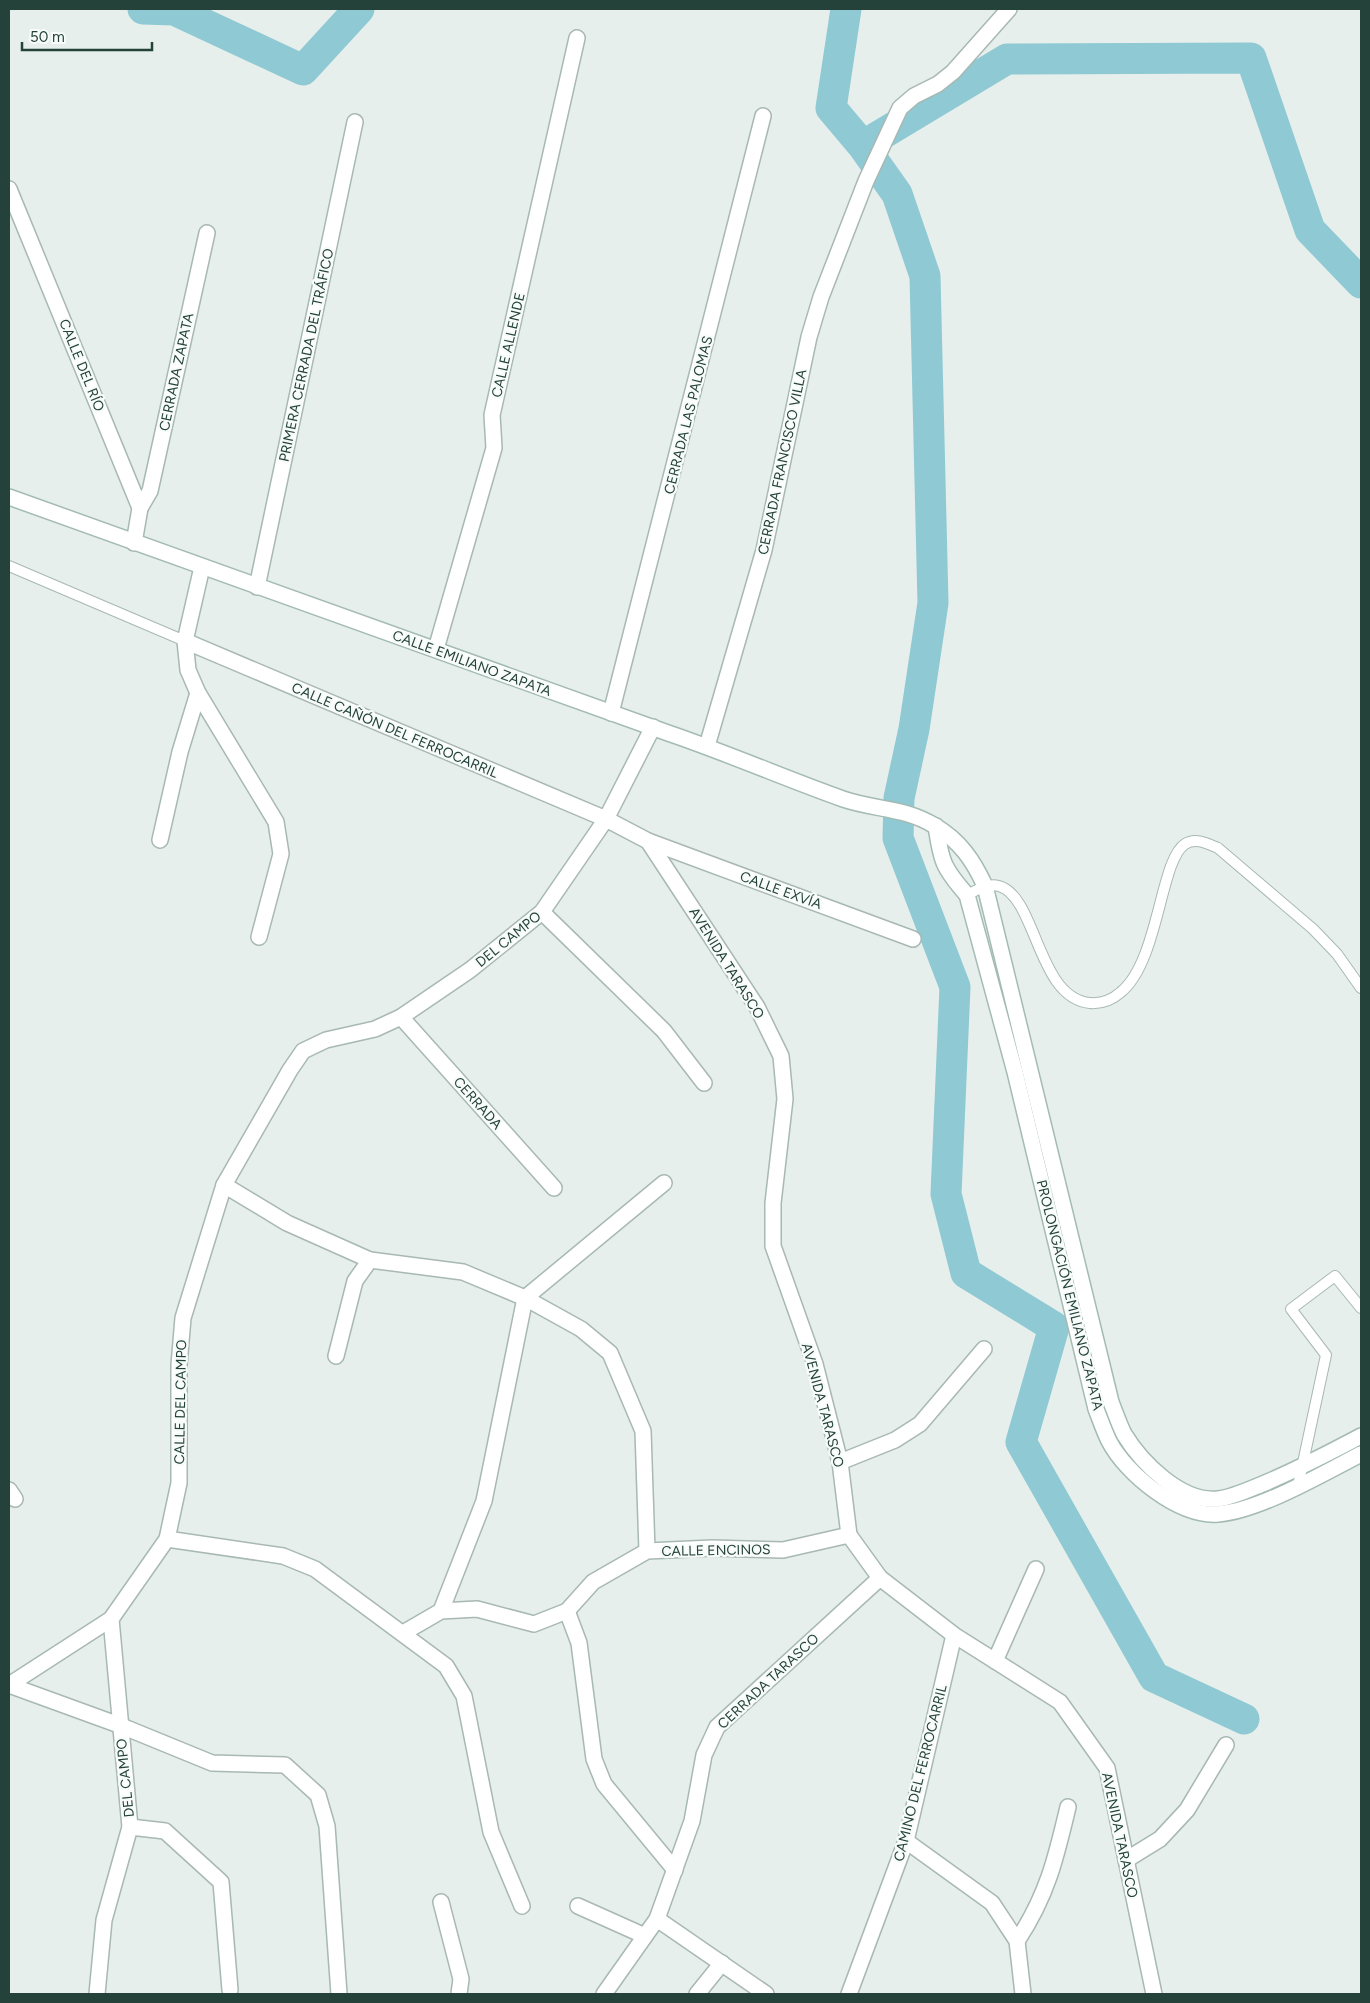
<svg xmlns="http://www.w3.org/2000/svg" width="1370" height="2003" font-family="Figtree,sans-serif">
	<rect width="100%" height="100%" fill="#e6efeb"/>
	<g fill="none" stroke-linecap="round" stroke-linejoin="round">
		<g stroke="#8ec9d4" stroke-width="31">
			<polyline points="143,9 174,10 303,70 359,9"/>
			<polyline points="846,9 831,108 863,146 897,194 925,276 933,603 914,729 899,798 898,838 955,987 946,1194 966,1273 1054,1327 1021,1442 1154,1677 1244,1719"/>
			<polyline points="864,145 1007,59 1251,58 1310,230 1361,283"/>
		</g>
		<g stroke="#a8b8b2" stroke-width="12">
			<g id="service">
				<polyline points="9,566 185,641"/>
				<path d="M 967,895 C 977,890 987,883 999,886 C 1037,897 1037,998 1090,1003 C 1102,1004 1112,1000 1121,992 C 1159,961 1160,860 1185,844 C 1196,837 1208,844 1218,848 L 1313,929 L 1337,954 L 1361,988"/>
				<polyline points="1298,1486 1326,1355 1291,1309 1335,1276 1361,1308"/>
			</g>
		</g>
		<g stroke="#a8b8b2" stroke-width="18">
			<g id="minor">
				<polyline points="9,189 140,508 134,543"/>
				<polyline points="140,508 150,491 207,233"/>
				<polyline points="202,567 185,641 188,670 198,693 276,822 281,854 259,937"/>
				<polyline points="257,587 355,122"/>
				<polyline points="185,641 606,819 648,841 757,1007 781,1056 785,1099 773,1203 773,1246 815,1364 840,1462 849,1535 880,1578 954,1635 1060,1702 1107,1768 1154,1994"/>
				<polyline points="436,649 494,448 492,415 577,38"/>
				<polyline points="611,713 763,116"/>
				<polyline points="707,746 764,550 809,337 821,297 866,181 900,108 914,96 938,84 953,72 1009,9"/>
				<polyline points="160,840 180,752 198,693"/>
				<polyline points="648,841 913,939"/>
				<polyline points="542,912 664,1031 704,1083"/>
				<polyline points="401,1017 554,1188"/>
				<polyline points="224,1185 287,1223 370,1260 463,1272 525,1298 581,1329 610,1353 643,1431 647,1551"/>
				<polyline points="336,1356 355,1281 370,1260"/>
				<polyline points="840,1462 895,1440 920,1424 984,1349"/>
				<polyline points="9,1490 15,1499"/>
				<polyline points="167,1539 283,1556 315,1569 446,1666 464,1696 491,1832 522,1906"/>
				<polyline points="441,1611 484,1501 525,1298 664,1183"/>
				<polyline points="567,1611 579,1643 594,1759 604,1784 675,1870"/>
				<polyline points="403,1633 441,1611 477,1609 534,1624 567,1611 593,1582 647,1551 712,1548 783,1550 849,1535"/>
				<polyline points="995,1661 1036,1569"/>
				<polyline points="9,1685 111,1619 167,1539 179,1483 179,1365 183,1318 224,1185 290,1070 303,1051 326,1040 375,1029 401,1017 470,970 542,912 606,819 653,727"/>
				<polyline points="9,1685 119,1725 212,1763 285,1765 318,1795 327,1826 339,1994"/>
				<polyline points="130,1827 165,1831 221,1882 230,1990"/>
				<polyline points="906,1841 992,1903 1017,1941 1023,1994"/>
				<polyline points="1126,1860 1160,1839 1187,1810 1226,1745"/>
				<polyline points="441,1902 461,1979 459,1994"/>
				<polyline points="578,1906 645,1936"/>
				<polyline points="657,1919 766,1994"/>
				<path d="M 1017,1941 C 1047,1896 1056,1858 1068,1807"/>
				<polyline points="97,1994 104,1920 130,1827 111,1619"/>
				<polyline points="604,1994 657,1919 692,1821 704,1755 717,1727 880,1578"/>
				<polyline points="697,1994 722,1963"/>
				<polyline points="849,1994 906,1841 954,1635"/>
			</g>
		</g>
		<g stroke="#a4bbb3" stroke-width="18">
			<g id="secondary">
				<path d="M 9,497 C 228,577 448,655 668,733 C 727,753 784,778 843,799 C 875,810 904,807 935,826 C 960,841 973,860 985,886 L 1111,1402 C 1115,1412 1119,1424 1124,1434 C 1141,1462 1181,1503 1218,1499 C 1234,1497 1250,1489 1265,1483 C 1298,1469 1329,1453 1361,1436"/>
				<path d="M 936,826 C 941,861 943,868 967,895 L 1015,1072 L 1096,1409 C 1100,1419 1104,1431 1109,1441 C 1126,1474 1179,1517 1218,1514 C 1259,1511 1324,1473 1361,1454"/>
			</g>
		</g>
		<use href="#service" stroke="#fff" stroke-width="10"/>
		<use href="#minor" stroke="#fff" stroke-width="15"/>
		<use href="#secondary" stroke="#fff" stroke-width="15"/>
	</g>
	<g text-anchor="middle" stroke-width="4.5" stroke-linejoin="round" paint-order="stroke">
		<g font-size="14" fill="#24423a" stroke="#f7fbf9">
			<text transform="translate(508 345) rotate(-77)" y="5">CALLE ALLENDE</text>
			<text transform="translate(306 355) rotate(-78)" y="5">PRIMERA CERRADA DEL TRÁFICO</text>
			<text transform="translate(82 365) rotate(68)" y="5">CALLE DEL RÍO</text>
			<text transform="translate(176 372) rotate(-78)" y="5">CERRADA ZAPATA</text>
			<text transform="translate(688 415) rotate(-76)" y="5">CERRADA LAS PALOMAS</text>
			<text transform="translate(782 462) rotate(-78)" y="5">CERRADA FRANCISCO VILLA</text>
			<text transform="translate(472 663) rotate(20)" y="5">CALLE EMILIANO ZAPATA</text>
			<text transform="translate(395 730) rotate(23)" y="5">CALLE CAÑÓN DEL FERROCARRIL</text>
			<text transform="translate(781 890) rotate(20)" y="5">CALLE EXVÍA</text>
			<text transform="translate(508 939) rotate(-39)" y="5">DEL CAMPO</text>
			<text transform="translate(727 963) rotate(58)" y="5">AVENIDA TARASCO</text>
			<text transform="translate(478 1103) rotate(48)" y="5">CERRADA</text>
			<text transform="translate(1070 1295) rotate(76)" y="5">PROLONGACIÓN EMILIANO ZAPATA</text>
			<text transform="translate(180 1402) rotate(-89)" y="5">CALLE DEL CAMPO</text>
			<text transform="translate(823 1405) rotate(75)" y="5">AVENIDA TARASCO</text>
			<text transform="translate(716 1550) rotate(-1)" y="5">CALLE ENCINOS</text>
			<text transform="translate(768 1681) rotate(-43)" y="5">CERRADA TARASCO</text>
			<text transform="translate(920 1773) rotate(-76)" y="5">CAMINO DEL FERROCARRIL</text>
			<text transform="translate(125 1778) rotate(-96)" y="5">DEL CAMPO</text>
			<text transform="translate(1120 1835) rotate(78)" y="5">AVENIDA TARASCO</text>
		</g>
	</g>
	<rect width="1370" height="2003" fill="none" stroke="#24423a" stroke-width="20"/>
	<path d="M22 42v8h130v-8" fill="none" stroke="#24423a" stroke-width="2.5"/>
	<text x="30" y="42" font-size="15" fill="#24423a" stroke="#f7fbf9" stroke-width="4" paint-order="stroke">50 m</text>
</svg>
